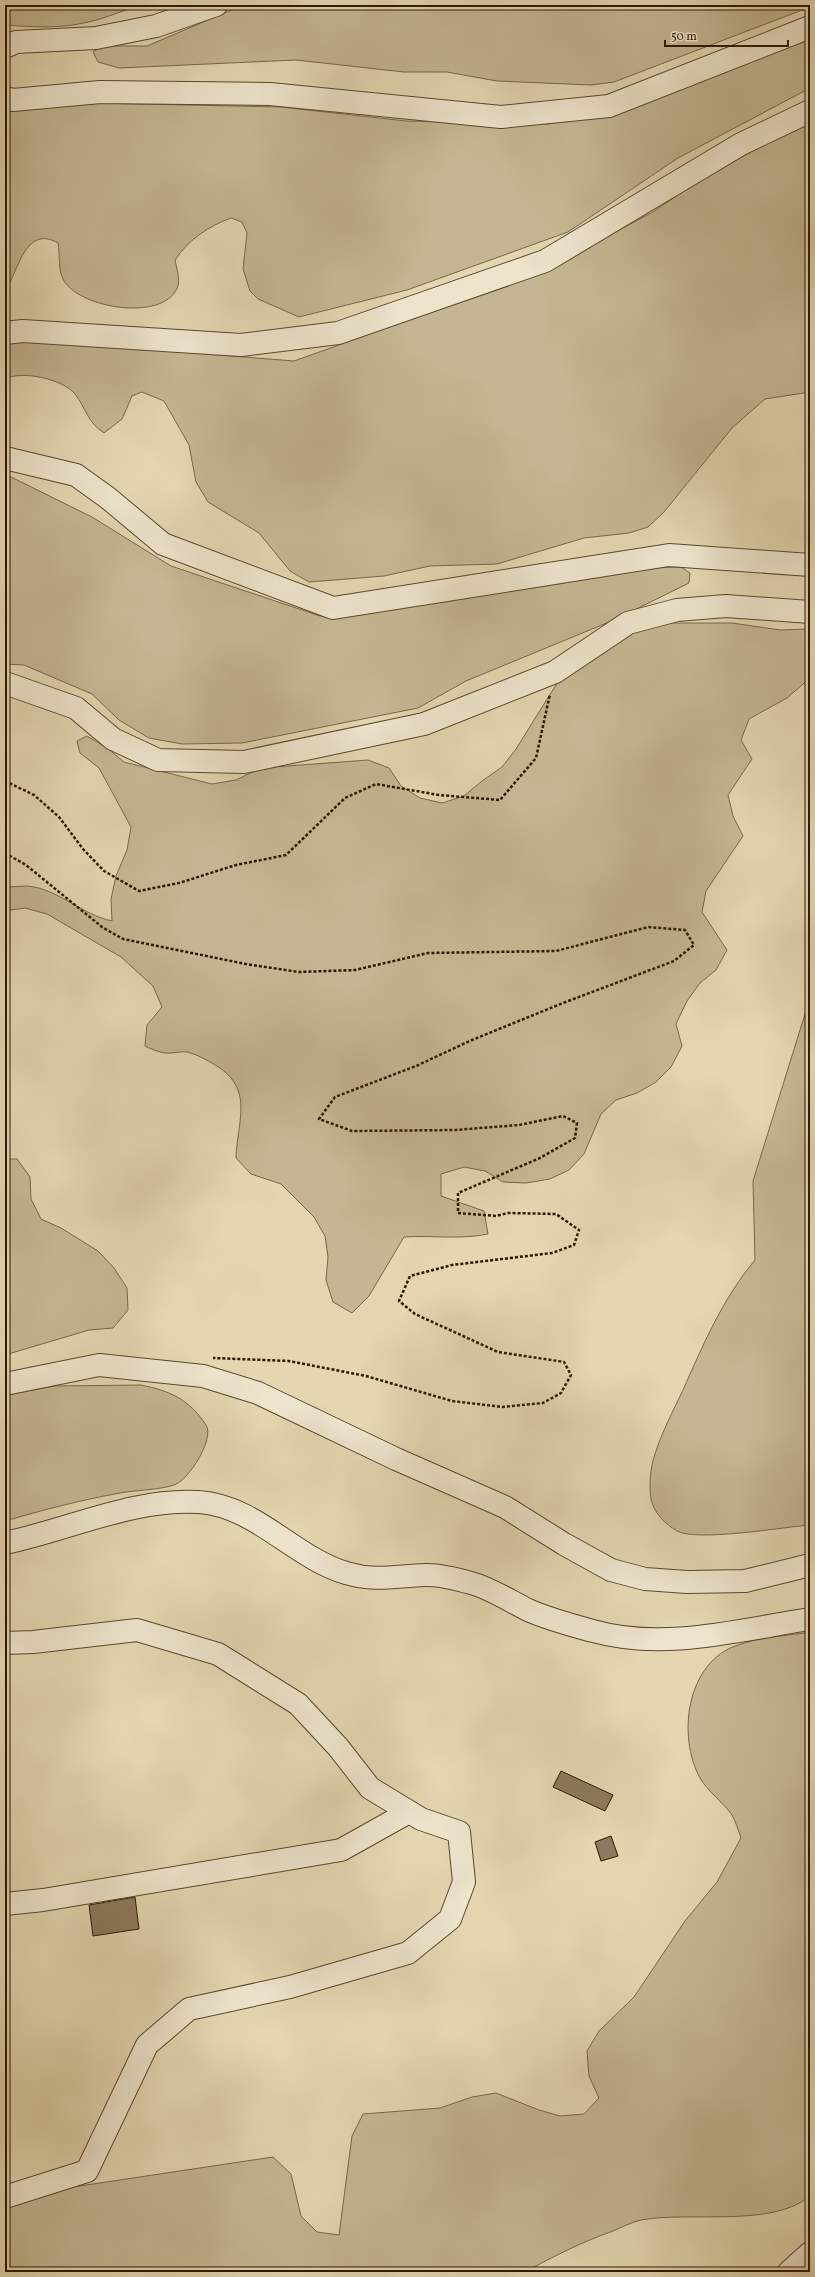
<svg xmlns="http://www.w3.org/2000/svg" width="815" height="2277" font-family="Vollkorn,serif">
	<rect width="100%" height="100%" fill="#e3d6b0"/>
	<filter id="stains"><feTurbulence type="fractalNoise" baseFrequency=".005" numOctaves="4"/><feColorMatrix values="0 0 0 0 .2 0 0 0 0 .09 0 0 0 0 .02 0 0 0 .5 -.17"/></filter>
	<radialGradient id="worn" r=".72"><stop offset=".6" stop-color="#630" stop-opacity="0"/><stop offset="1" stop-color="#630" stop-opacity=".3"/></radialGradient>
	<g fill="#c4b692" stroke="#79664a">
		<path d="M 5,5 L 147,5 C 126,8 108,18 88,22 C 60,29 33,27 5,25 Z"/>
		<polygon points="243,5 810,5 810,7 614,82 591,85 497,81 447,72 404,72 296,60 119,68 98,62 93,52 102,46 147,46"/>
		<path d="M 810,32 L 810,88 L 678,158 L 568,232 L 407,290 L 299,317 L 258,299 L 250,291 L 243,269 L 247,233 L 242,222 L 231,218 C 209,226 189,239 175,260 C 177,270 182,283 175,292 C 156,321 77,307 63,279 C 58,270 60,253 58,243 C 25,224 18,272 5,292 L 5,105 L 47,102 L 281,107 L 406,121 L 548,124 L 628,107 Z"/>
		<path d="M 810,119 L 810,392 L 765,399 L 732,428 L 664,512 L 648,527 L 629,533 L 584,538 L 497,564 L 430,566 L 384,576 L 309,582 L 290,571 L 259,533 L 208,502 L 196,482 L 189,445 L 164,401 L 142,392 L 132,396 L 122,419 L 104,433 C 87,422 86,408 75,394 C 63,379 22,370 5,379 L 5,341 L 32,340 L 294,361 L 528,278 L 653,212 L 692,185 Z"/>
		<polygon points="5,474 92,517 171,566 320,616 402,607 647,568 681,567 690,573 689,583 614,620 466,681 418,708 242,743 182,744 149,738 119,720 92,694 24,665 5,664"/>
		<path d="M 666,623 L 732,623 L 780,630 L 810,629 L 810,678 L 787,698 L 749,719 L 741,740 L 752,759 L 728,795 L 733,816 L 743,836 L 706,891 L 702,912 L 727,950 L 716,970 L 700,983 L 687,1001 L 676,1024 L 682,1046 L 671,1067 L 656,1082 L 637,1093 L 616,1100 L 601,1114 L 584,1154 L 569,1170 L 550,1179 L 526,1183 L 503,1182 L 485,1171 L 464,1167 L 441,1174 L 441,1196 L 484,1211 L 488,1234 C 458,1240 434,1235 404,1237 L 369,1296 L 352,1313 L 333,1302 L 326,1280 L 328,1257 L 325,1236 L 314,1217 L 281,1184 L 251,1174 L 236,1158 C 237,1122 255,1088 215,1065 C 207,1060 196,1054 187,1052 C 180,1051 172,1054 165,1053 C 158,1052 151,1049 145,1046 L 147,1025 L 162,1007 L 153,986 L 121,957 L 47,914 L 25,908 L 5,911 L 5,887 C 12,887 20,886 27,886 C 57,888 82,915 112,921 L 111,899 L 116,876 L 127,850 L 131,827 L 99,768 L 80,753 L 77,741 L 87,736 L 107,748 L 124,762 L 212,784 L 236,780 L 261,768 L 368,760 L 389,768 L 401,786 L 420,798 L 442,803 L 464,796 L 482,781 L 502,767 L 516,749 L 564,672 L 623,635 Z"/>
		<path d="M 810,998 L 810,1525 C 784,1527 697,1542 677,1531 C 665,1524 654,1513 651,1499 C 649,1485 650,1468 655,1454 C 662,1432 673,1411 683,1390 C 703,1345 723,1298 755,1260 L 753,1181 Z"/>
		<polygon points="5,1159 17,1159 30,1177 31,1199 41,1219 61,1228 98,1251 114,1268 127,1288 128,1310 113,1328 89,1330 5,1355"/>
		<path d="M 141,1385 C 170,1391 189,1399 206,1425 C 215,1439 188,1481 174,1485 C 159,1490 136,1490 120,1493 C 81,1500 43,1510 5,1521 L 5,1395 L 55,1386 Z"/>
		<path d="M 810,1632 L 810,2196 C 772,2228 689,2211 641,2220 C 632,2222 622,2227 613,2231 C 582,2242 554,2256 525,2272 L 5,2272 L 5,2189 L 53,2190 L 273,2157 L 291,2174 L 301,2216 L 317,2232 L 339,2235 L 352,2136 L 363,2114 L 440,2108 L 472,2097 L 496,2093 L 539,2110 L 560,2116 L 584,2114 L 599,2098 L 589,2076 L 587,2051 L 599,2031 L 634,1997 L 685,1921 L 717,1882 L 741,1838 C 738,1830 736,1822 732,1815 C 725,1804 708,1792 700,1778 C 677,1736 686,1662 738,1645 C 760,1637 787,1636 810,1632 Z"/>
	</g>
	<g fill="#8c7a5c" stroke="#2e1701">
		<polygon points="561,1771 613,1795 605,1811 553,1787"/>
		<polygon points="611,1836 618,1856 601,1861 595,1842"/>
		<polygon points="135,1897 139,1929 93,1936 89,1905"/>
	</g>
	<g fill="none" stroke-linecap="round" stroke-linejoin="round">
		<g stroke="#5b472d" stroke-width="24">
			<g id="minor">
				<polyline points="5,47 16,42 96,38 156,26 216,5"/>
				<polyline points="5,98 13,100 100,92 270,94 501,117 609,106 810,27"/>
				<polyline points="5,333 23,331 241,345 338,333 545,261 741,144 810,111"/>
				<polyline points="5,458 76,475 108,498 163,544 333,608 669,555 810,565"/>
				<polyline points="5,683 76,708 113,739 158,760 244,762 424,724 555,672 628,623 677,610 726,606 810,612"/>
				<polyline points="5,1384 99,1365 203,1376 258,1393 396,1459 505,1507 564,1544 611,1570 645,1579 687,1582 745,1581 810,1565"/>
				<path d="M 5,1543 C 68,1530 133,1498 199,1502 C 256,1506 293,1557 346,1573 C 376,1582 395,1576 425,1575 C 439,1574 457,1579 471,1583 C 490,1588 510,1601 528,1610 C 548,1619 571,1625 593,1631 C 664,1651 738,1630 810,1619"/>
				<polyline points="5,1643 33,1642 137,1630 218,1654 298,1704 338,1747 370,1788 421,1819 459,1832 464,1882 450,1919 408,1953 290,1987 189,2009 147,2045 87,2171 5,2197"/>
				<polyline points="5,1904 43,1900 341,1850 409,1812"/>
				<polyline points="789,2272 810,2253"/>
			</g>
		</g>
		<g stroke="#2e1701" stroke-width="2.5" stroke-dasharray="3 2" stroke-linecap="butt">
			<polyline points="5,781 34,795 59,817 83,849 104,871 139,891 179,883 236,865 286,855 345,798 376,784 439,795 500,800 536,758 550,694"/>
			<polyline points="5,853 26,865 102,927 123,939 246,964 299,972 355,970 428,953 556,951 648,927 685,930 694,945 674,961 563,1003 472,1040 416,1066 335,1097 319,1119 352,1131 455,1130 519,1125 563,1116 577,1123 575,1138 540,1158 458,1193 458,1213 496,1216 508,1213 556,1214 579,1230 574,1245 552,1253 452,1265 410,1276 399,1301 415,1314 498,1352 564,1362 571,1375 561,1393 543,1403 503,1407 452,1401 366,1376 289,1361 213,1358"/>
		</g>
		<use href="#minor" stroke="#ede4cc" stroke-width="22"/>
	</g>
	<rect width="815" height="2277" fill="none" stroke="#e3d6b0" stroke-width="20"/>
	<rect x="6" y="6" width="803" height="2265" fill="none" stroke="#2e1701" stroke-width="2"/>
	<rect x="10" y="10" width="795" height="2257" fill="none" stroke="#2e1701"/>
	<path d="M665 40v6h123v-6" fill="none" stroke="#2e1701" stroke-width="2"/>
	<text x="671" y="40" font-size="12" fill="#2e1701" stroke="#ede4cc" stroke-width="3" paint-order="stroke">50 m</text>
	<rect width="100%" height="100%" filter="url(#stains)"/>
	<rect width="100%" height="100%" fill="url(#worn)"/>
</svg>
